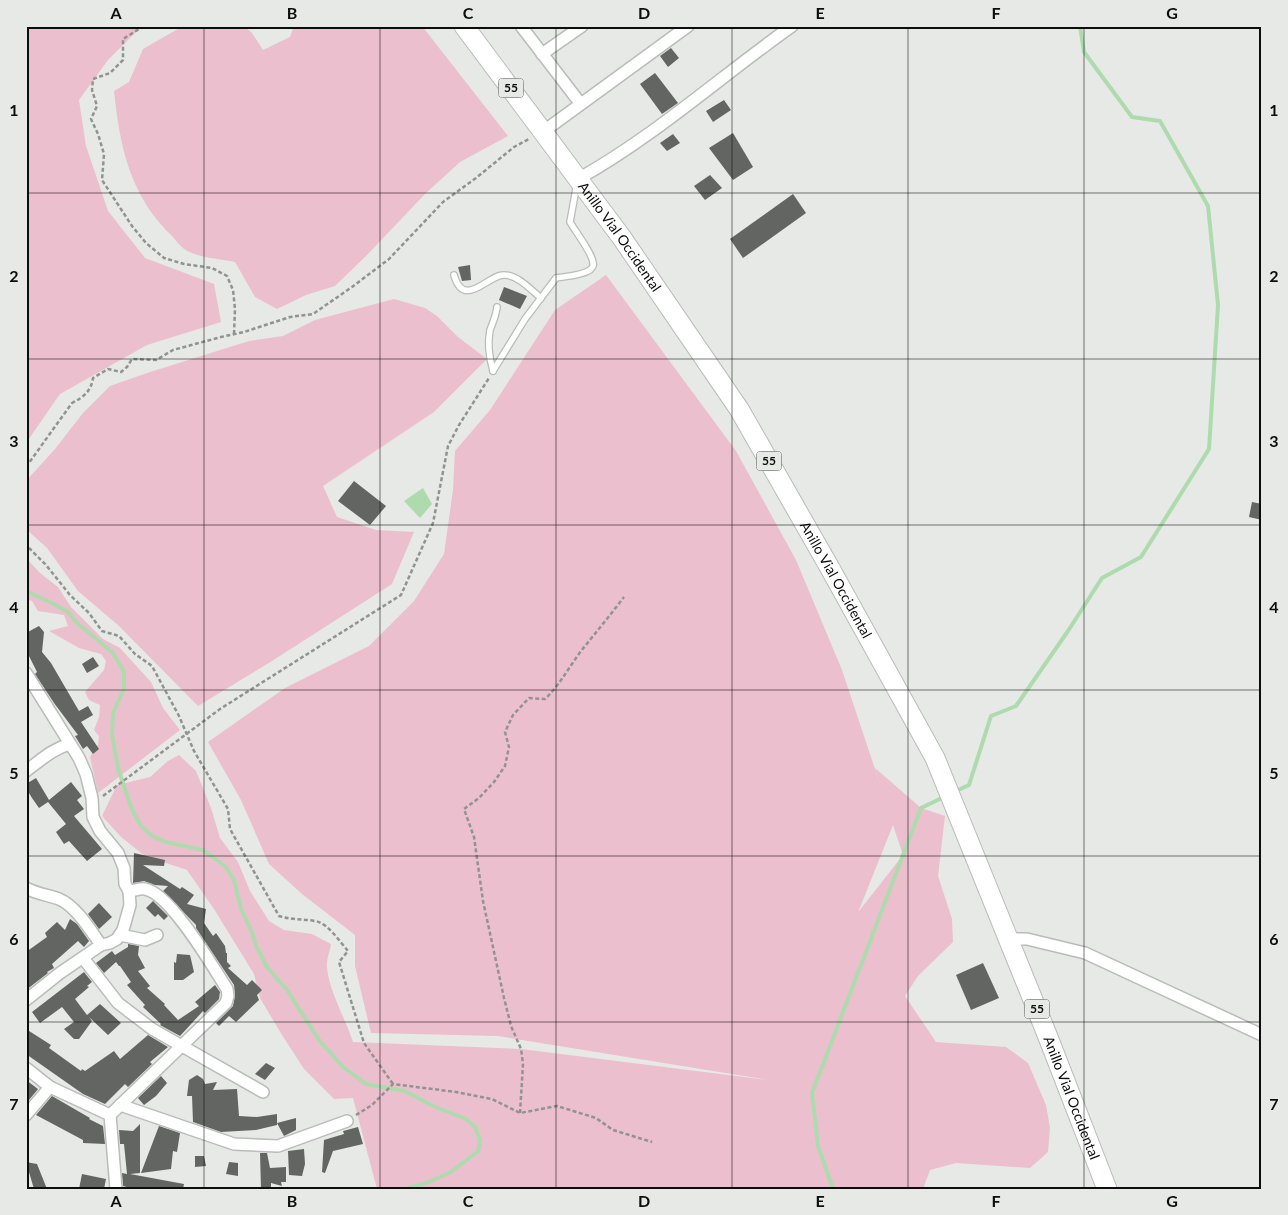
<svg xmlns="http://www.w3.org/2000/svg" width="1288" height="1215" font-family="Lato,sans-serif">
	<rect width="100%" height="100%" fill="#e6e9e5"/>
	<g fill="#ecbfce" fill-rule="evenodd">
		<polygon points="26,26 142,26 108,60 79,100 86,146 108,211 145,258 214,284 221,322 147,345 60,394 26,443"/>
		<path d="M 183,26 L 244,26 L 252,33 L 263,50 L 290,37 L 294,26 L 422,26 L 508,136 L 460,162 L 425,194 L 367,255 L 335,286 L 306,295 L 277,309 L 255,297 L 235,262 C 221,259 202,258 190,252 C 183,250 177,242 173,237 C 130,196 120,148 114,91 L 129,82 L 143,49 Z"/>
		<path d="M 606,275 L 736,451 L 796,560 L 842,670 L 881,787 L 875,768 L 921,808 L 945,816 L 938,876 L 952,919 L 953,942 L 918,976 L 905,996 L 936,1042 L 1006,1047 L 1028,1063 L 1046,1105 L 1050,1128 L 1048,1152 L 1030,1168 L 956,1163 L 930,1170 L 923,1189 L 377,1189 L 353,1098 L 334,1099 L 304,1069 L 282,1035 L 260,998 L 254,974 L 214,909 L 187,870 L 145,856 L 121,837 L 102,816 L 117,785 L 150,777 L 168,761 L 179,755 L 196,771 L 211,808 L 220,838 L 238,862 L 250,891 L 269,921 L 284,930 L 312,934 L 331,944 C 330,951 326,960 327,968 C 330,994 345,1017 353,1042 L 521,1049 L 768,1080 L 498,1036 L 371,1033 L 355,966 L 355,935 L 302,894 L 269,864 L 241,800 L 208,742 L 285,688 L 369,646 L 414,601 L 444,554 L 453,490 L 455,451 L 490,410 L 555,310 ZM 893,825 L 903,855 L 859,911 L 859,910 Z"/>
		<polygon points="394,299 425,308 437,316 458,337 487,359 434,412 323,486 337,517 376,530 414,532 392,584 272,661 198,706 119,626 78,591 47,548 26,529 26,481 55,449 83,413 110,386 147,373 249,341 283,336 315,320"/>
		<polygon points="26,558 40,573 58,587 71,607 103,639 120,648 151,682 163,708 180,730 98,793 90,757 98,745 99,736 94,730 99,717 100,705 89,700 85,692 104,670 106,661 101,654 79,648 49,631 68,626 64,615 38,611 32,601 26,599"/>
	</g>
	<polygon fill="#aedbad" points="423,488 432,504 420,518 404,501"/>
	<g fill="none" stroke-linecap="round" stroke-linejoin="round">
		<g stroke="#aedbad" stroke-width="4">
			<polyline points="26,591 52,603 68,612 76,622 113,653 124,672 124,689 113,713 112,735 118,768 132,810 141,826 152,836 166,842 203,850 226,867 234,880 241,909 252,932 256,946 267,967 287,990 319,1040 343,1067 366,1084 405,1091 433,1106 466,1119 475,1127 480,1140 478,1151 451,1172 429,1182 406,1189"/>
			<polyline points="954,792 969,785 991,716 1016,706 1068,631 1102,578 1141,557 1209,449 1218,305 1208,206 1160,121 1132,117 1084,52 1080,26"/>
			<polyline points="833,1189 818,1146 812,1093 921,808 946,796"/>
		</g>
	</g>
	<g fill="#626562">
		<polygon points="671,48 679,58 668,67 660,56"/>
		<polygon points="655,73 678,103 662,114 640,84"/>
		<polygon points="724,100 731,110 713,122 706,111"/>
		<polygon points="733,133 753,167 733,180 709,148"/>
		<polygon points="673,134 680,143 667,151 660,143"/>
		<polygon points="710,175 722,188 705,200 694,186"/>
		<polygon points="793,194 806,213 743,258 730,239"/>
		<polygon points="470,265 471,280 462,281 458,267"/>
		<polygon points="504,287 527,296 520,309 499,300"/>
		<polygon points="354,481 386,506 370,525 338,501"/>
		<polygon points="1252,502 1262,504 1262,520 1249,517"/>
		<polygon points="39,626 44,632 42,652 51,663 79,711 88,706 93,715 81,722 99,749 93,754 87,746 83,749 75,736 78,735 54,703 35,674 37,672 26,650 26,633"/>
		<polygon points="93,657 99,666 87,673 82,664"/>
		<polygon points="36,778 49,800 71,782 82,796 77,800 84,809 74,816 102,849 87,861 69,841 64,844 56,832 66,824 48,802 39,808 32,798 26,788 26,784"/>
		<polygon points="134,853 165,860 164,866 143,865 180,889 182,887 194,895 187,904 206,909 204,923 213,936 216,933 225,946 226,953 227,953 227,962 231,966 228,968 247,985 252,980 262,990 257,995 259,1000 236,1022 229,1016 219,1026 216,1023 233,1006 235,995 234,985 196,928 196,925 163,891 168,886 155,885 144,881 133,883"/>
		<polygon points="153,901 168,916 164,920 158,914 155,917 146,908"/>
		<polygon points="99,903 112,917 99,929 88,914"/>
		<polygon points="70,919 77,924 89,941 84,947 78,941 52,964 54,968 47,972 48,973 26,990 26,952 47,937 45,933 57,922 65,930"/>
		<polygon points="128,944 139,946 138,955 145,968 138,971 150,986 147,988 165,1004 164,1005 178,1020 199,1006 195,1002 215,985 220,992 219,999 205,1013 203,1011 180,1036 160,1025 161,1024 143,1007 145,1005 127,985 131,982 120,966 119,966 116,962 104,973 96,963 112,951 115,955 128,947"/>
		<polygon points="177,954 190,955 194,972 183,980 174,980 174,962 176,963"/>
		<polygon points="983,963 999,998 971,1010 956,975"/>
		<polygon points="84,972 92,982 87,986 89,987 75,999 87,1015 100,1004 121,1023 108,1035 89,1017 92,1021 79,1039 74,1039 64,1029 74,1022 62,1007 40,1023 32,1012"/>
		<polygon points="26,1029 51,1045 49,1048 81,1071 82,1069 85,1071 114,1051 120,1059 148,1035 168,1047 150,1062 152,1064 128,1087 125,1084 105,1104 83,1094 26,1054"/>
		<polygon points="266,1063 275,1068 265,1080 255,1074"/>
		<polygon points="197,1075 203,1079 205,1084 217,1082 213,1090 237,1089 239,1116 257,1117 277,1114 277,1123 296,1118 296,1130 284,1136 277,1123 277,1125 256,1130 221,1132 193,1122 192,1096 187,1096 189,1080"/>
		<polygon points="161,1076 167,1083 156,1096 144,1105 138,1098"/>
		<polygon points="26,1080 38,1089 29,1100 26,1098"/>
		<polygon points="52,1096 90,1118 89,1119 103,1126 105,1144 83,1143 83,1140 36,1115"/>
		<polygon points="140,1124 140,1173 130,1174 184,1184 183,1189 134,1189 123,1186 122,1173 127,1174 124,1144 120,1144 119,1130 133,1131"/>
		<polygon points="159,1126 180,1133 177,1152 173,1151 171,1169 141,1173"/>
		<polygon points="358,1127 363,1144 333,1151 325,1173 322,1172 324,1140 344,1134 343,1131"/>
		<polygon points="304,1149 305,1164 302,1176 289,1175 288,1151"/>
		<polygon points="260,1153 267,1153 270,1168 286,1167 286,1182 281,1182 282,1186 271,1183 271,1189 261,1189"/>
		<polygon points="195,1156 204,1156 206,1166 195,1167"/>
		<polygon points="26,1162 37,1164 47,1189 34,1189"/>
		<polygon points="229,1162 238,1163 238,1176 226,1174"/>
		<polygon points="82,1174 106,1179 104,1189 79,1189"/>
	</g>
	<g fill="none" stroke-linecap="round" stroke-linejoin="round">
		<g stroke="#b9bcb9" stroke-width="8">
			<g id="service">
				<path d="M 454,275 C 464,311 489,273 505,275 C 519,276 531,290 541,298"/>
				<path d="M 493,371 L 525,319 L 556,278 C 566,276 581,276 590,270 C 592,268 594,265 593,263 C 593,254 575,231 570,222 L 577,183"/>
				<path d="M 493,371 C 489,357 487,345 490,330 C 493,322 496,316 497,307"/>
			</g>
		</g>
		<g stroke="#b9bcb9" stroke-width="14">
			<g id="minor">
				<polyline points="521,26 580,103"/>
				<polyline points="542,54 582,26"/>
				<polyline points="544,131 688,26"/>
				<path d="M 578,179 C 655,136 720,77 792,26"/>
				<polyline points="26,673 79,758 86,774 92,798 93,817 100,831 118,853 124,868 125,884 129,891 130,905 123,930 117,939 110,943 101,945 60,973 26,1000"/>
				<path d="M 26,771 C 41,760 52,749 70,744"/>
				<path d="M 26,888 C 37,894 48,895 59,899 C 76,906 91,931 101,945"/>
				<polyline points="120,935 145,940 157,935"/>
				<polyline points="1009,939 1027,939 1085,953 1262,1035"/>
				<polyline points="83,958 118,1003 152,1029 263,1092"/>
				<polyline points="26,1068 50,1087 110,1115 116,1189"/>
				<polyline points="120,1105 234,1144 278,1146 347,1121"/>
				<polyline points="26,1115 50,1087"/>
				<path d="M 110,1115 L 226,1003 L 228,996 L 227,989 C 213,967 170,893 145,889 C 140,888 134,891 129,891"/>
			</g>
		</g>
		<g stroke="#b9bcb9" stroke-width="21">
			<g id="trunk">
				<path id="s1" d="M 464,26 L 622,238 L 739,409 L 831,570 L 935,758 L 1048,1037 L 1107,1189"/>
			</g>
		</g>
		<g stroke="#909390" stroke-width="2.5" stroke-dasharray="4 2.5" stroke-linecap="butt">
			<polyline points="144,26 123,39 123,60 110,73 93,79 92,90 97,106 91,119 98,134 104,154 102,180 132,226 146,243 164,258 184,264 212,268 227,276 233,290 235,309 234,334"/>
			<path d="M 26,467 L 72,403 C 84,397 91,391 93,378 L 108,369 L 121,372 L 127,367 L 132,359 L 156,360 L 173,350 L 221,337 L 244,332 L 290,317 L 313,314 L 352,287 L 389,259 L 443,202 L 476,178 L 514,147 L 529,139"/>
			<path d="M 26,542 L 29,548 L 46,565 L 70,595 L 89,613 L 102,631 L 119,636 L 135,654 L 152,666 L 179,716 L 194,751 L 228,809 L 230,829 L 279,916 C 292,920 303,919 315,921 C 328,923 340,942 348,951 L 339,962 L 364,1043 L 393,1084"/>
			<polyline points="103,796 220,709 401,595 433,523 448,446 459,425 489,378"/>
			<path d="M 520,1113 L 523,1064 L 521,1049 L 511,1026 L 504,998 L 483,901 L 474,837 L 464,809 L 479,798 L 494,782 L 505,766 L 509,747 L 505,732 L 513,715 L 529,698 L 545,699 C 561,684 571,663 585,646 C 598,630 611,614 624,597"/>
			<polyline points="356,1115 372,1105 393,1084 456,1092 492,1099 520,1113 557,1106 596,1118 613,1130 652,1142"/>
		</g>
		<use href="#service" stroke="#fff" stroke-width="5.5"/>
		<use href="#minor" stroke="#fff" stroke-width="11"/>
		<use href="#trunk" stroke="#fff" stroke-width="19"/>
	</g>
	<path fill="none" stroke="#0c0d0c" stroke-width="1" stroke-opacity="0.55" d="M 204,26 L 204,1189M 380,26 L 380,1189M 556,26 L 556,1189M 732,26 L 732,1189M 908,26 L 908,1189M 1084,26 L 1084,1189M 26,193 L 1262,193M 26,359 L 1262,359M 26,525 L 1262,525M 26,690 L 1262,690M 26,856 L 1262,856M 26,1022 L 1262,1022"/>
	<g text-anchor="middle" stroke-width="5" stroke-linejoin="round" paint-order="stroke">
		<g fill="#e6e9e5" stroke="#4d4f4d" stroke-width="1">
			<rect x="498.5" y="78.5" width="25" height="19" rx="4"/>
			<rect x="756.5" y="451.5" width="25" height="19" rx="4"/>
			<rect x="1024.5" y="999.5" width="25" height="19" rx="4"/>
		</g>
		<g font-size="12" font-weight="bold" fill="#0c0d0c">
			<text x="511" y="92">55</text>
			<text x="769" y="465">55</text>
			<text x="1037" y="1013">55</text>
		</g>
		<g font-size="14" fill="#0c0d0c" stroke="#e6e9e5">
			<text dy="5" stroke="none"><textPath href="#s1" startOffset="262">Anillo Vial Occidental</textPath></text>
			<text dy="5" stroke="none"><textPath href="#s1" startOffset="668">Anillo Vial Occidental</textPath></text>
			<text dy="5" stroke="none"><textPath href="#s1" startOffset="1238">Anillo Vial Occidental</textPath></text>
		</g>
	</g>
	<rect width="1288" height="1215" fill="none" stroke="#e6e9e5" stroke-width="55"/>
	<rect x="28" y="28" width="1232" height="1160" fill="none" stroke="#0c0d0c" stroke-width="2"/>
	<g font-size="16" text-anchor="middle" font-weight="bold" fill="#0c0d0c">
		<text x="116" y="19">A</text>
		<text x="292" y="19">B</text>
		<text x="468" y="19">C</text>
		<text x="644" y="19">D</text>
		<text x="820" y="19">E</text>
		<text x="996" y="19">F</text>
		<text x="1172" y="19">G</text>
		<text x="14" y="116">1</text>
		<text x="1274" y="116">1</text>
		<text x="14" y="282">2</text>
		<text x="1274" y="282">2</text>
		<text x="14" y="447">3</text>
		<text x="1274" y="447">3</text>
		<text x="14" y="613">4</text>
		<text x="1274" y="613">4</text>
		<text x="14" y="779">5</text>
		<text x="1274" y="779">5</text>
		<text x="14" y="945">6</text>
		<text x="1274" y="945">6</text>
		<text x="14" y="1110">7</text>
		<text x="1274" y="1110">7</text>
		<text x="116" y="1207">A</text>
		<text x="292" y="1207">B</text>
		<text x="468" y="1207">C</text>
		<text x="644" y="1207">D</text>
		<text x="820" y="1207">E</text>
		<text x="996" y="1207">F</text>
		<text x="1172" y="1207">G</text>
	</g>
</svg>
